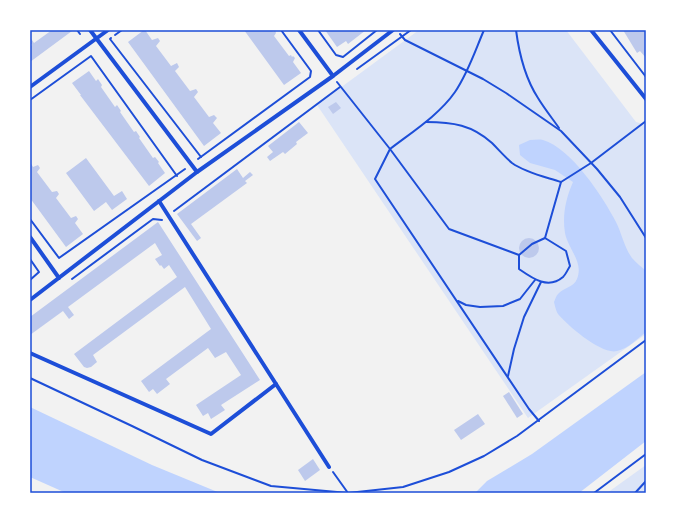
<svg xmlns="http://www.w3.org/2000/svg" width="676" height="523" font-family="'IBM Plex Sans',sans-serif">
	<rect width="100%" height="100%" fill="#f2f2f2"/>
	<g fill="#dbe4f7">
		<polygon points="419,30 566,30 636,122 643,124 646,127 646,334 528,418 317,105"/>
		<polygon points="646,465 646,493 607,493"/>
	</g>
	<g fill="#bfd3fe">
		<path d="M 530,140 C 534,140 539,139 543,140 C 571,148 603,197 616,222 C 622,234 624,247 632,258 C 636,263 642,267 646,271 L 646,332 C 638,338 628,349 617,351 C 602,355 568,326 558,314 C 556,311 555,306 554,302 C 555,300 556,296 558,294 C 563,288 574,287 577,279 C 584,262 568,249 565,233 C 562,215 566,198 573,182 L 555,170 L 530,163 L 520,155 L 519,145 Z"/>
		<polygon points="646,372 646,441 579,493 475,493 487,481 532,454"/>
		<polygon points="30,407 152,465 220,493 66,493 30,477"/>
	</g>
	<g fill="#bdc9ec">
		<polygon points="52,30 71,30 72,31 30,62 30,47 32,45 30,42 30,37 34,43"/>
		<polygon points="144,30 145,30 152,40 158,38 160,41 156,46 171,66 177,63 179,67 175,71 190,91 196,89 198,92 194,97 209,117 214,115 217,118 213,123 221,133 204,146 128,42"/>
		<polygon points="244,30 272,30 273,32 275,30 276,33 274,36 289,56 291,55 292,57 293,56 295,58 293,62 301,73 284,85"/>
		<polygon points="325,30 366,30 348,44 346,41 337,47"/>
		<polygon points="623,30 646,30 646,58 640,51 637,53"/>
		<polygon points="89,71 96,81 98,79 102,85 101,87 115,107 117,105 121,111 120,112 134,132 136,131 140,137 139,138 153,158 155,157 159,162 158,163 165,173 149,186 80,95 81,95 72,83"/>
		<polygon points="336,102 341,108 333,114 328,107"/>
		<polygon points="299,122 308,133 296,142 297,144 285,154 283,152 270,161 267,157 273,152 268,146"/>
		<polygon points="86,158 114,196 122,191 127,199 112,210 106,202 94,211 66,173"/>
		<polygon points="30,162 33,167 38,165 40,168 37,172 52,192 57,191 59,194 56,198 71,218 76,216 78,219 75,223 83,234 66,247 30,198"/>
		<polygon points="237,169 243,178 250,172 253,175 245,181 247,183 191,224 201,238 197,241 177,214"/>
		<polygon points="158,222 260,380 221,405 225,410 211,419 208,413 203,416 196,405 241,375 226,352 215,358 208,348 166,379 170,384 157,394 153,389 149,392 141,381 211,329 185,287 93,355 97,362 91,367 87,368 84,367 74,354 177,277 169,265 164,269 161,265 160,266 155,259 162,255 155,243 68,307 74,315 69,319 63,311 30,335 30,317"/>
		<circle cx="529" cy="248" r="10"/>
		<polygon points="509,392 523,414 517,418 503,396"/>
		<polygon points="478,414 485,424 461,440 454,430"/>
		<polygon points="313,459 320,470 305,481 298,470"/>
	</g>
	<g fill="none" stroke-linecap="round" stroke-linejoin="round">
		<g stroke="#1d4ed8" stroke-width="2">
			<polyline points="77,30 80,34"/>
			<polyline points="318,30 336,55 343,57 377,30"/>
			<path d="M 484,30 C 475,51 468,73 455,92 C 439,115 412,132 390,149 L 449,229 L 519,255"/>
			<path d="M 516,30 C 519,53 525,78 538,98 C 544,108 552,118 559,128"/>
			<polyline points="610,30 646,77"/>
			<polyline points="400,34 405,40 483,79 506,93 561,131 597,169 620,197 646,238"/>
			<polyline points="115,35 122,30"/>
			<polyline points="111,38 110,39 201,157"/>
			<polyline points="357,69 411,30"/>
			<polyline points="337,82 390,149 375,179 529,409 539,421"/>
			<polyline points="30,100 91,56 177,176"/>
			<path d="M 426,122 C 453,122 472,125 492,143 C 499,150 505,157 512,163 C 526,173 546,177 561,182"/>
			<polyline points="198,159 310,77 311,71 281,30"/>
			<polyline points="174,211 340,87"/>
			<polyline points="30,219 59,258 185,169"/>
			<polyline points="545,238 561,182 591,163 646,121"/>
			<path d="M 545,238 L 566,251 L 570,266 C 568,269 566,274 563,277 C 548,290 532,278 519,269 L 519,255 L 532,244 Z"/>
			<polyline points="30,259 39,272 30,280"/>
			<polyline points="72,279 153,219 162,220"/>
			<polyline points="458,301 466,305 480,307 503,306 520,299 535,280"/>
			<polyline points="508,376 514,349 524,317 541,282"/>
			<polyline points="30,378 132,426 202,460 271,486 348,493 403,487 449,472 484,456 517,436 646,340"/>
			<polyline points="333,472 348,493"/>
			<polyline points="594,493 646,454"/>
			<polyline points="635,493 646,481"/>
		</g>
		<g stroke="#1d4ed8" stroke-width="4">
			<polyline points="90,30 197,172"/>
			<polyline points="299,30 333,76"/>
			<polyline points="591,30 646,99"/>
			<polyline points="30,87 108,30"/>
			<polyline points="159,201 329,467"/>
			<polyline points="30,237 59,278"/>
			<polyline points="30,300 197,172 333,76 393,30"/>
			<polyline points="30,353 211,434 276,384"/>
		</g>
	</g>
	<rect width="676" height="523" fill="none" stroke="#ffffff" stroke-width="62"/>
	<rect x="31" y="31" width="614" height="461" fill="none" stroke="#1d4ed8" stroke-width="1.5"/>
</svg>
